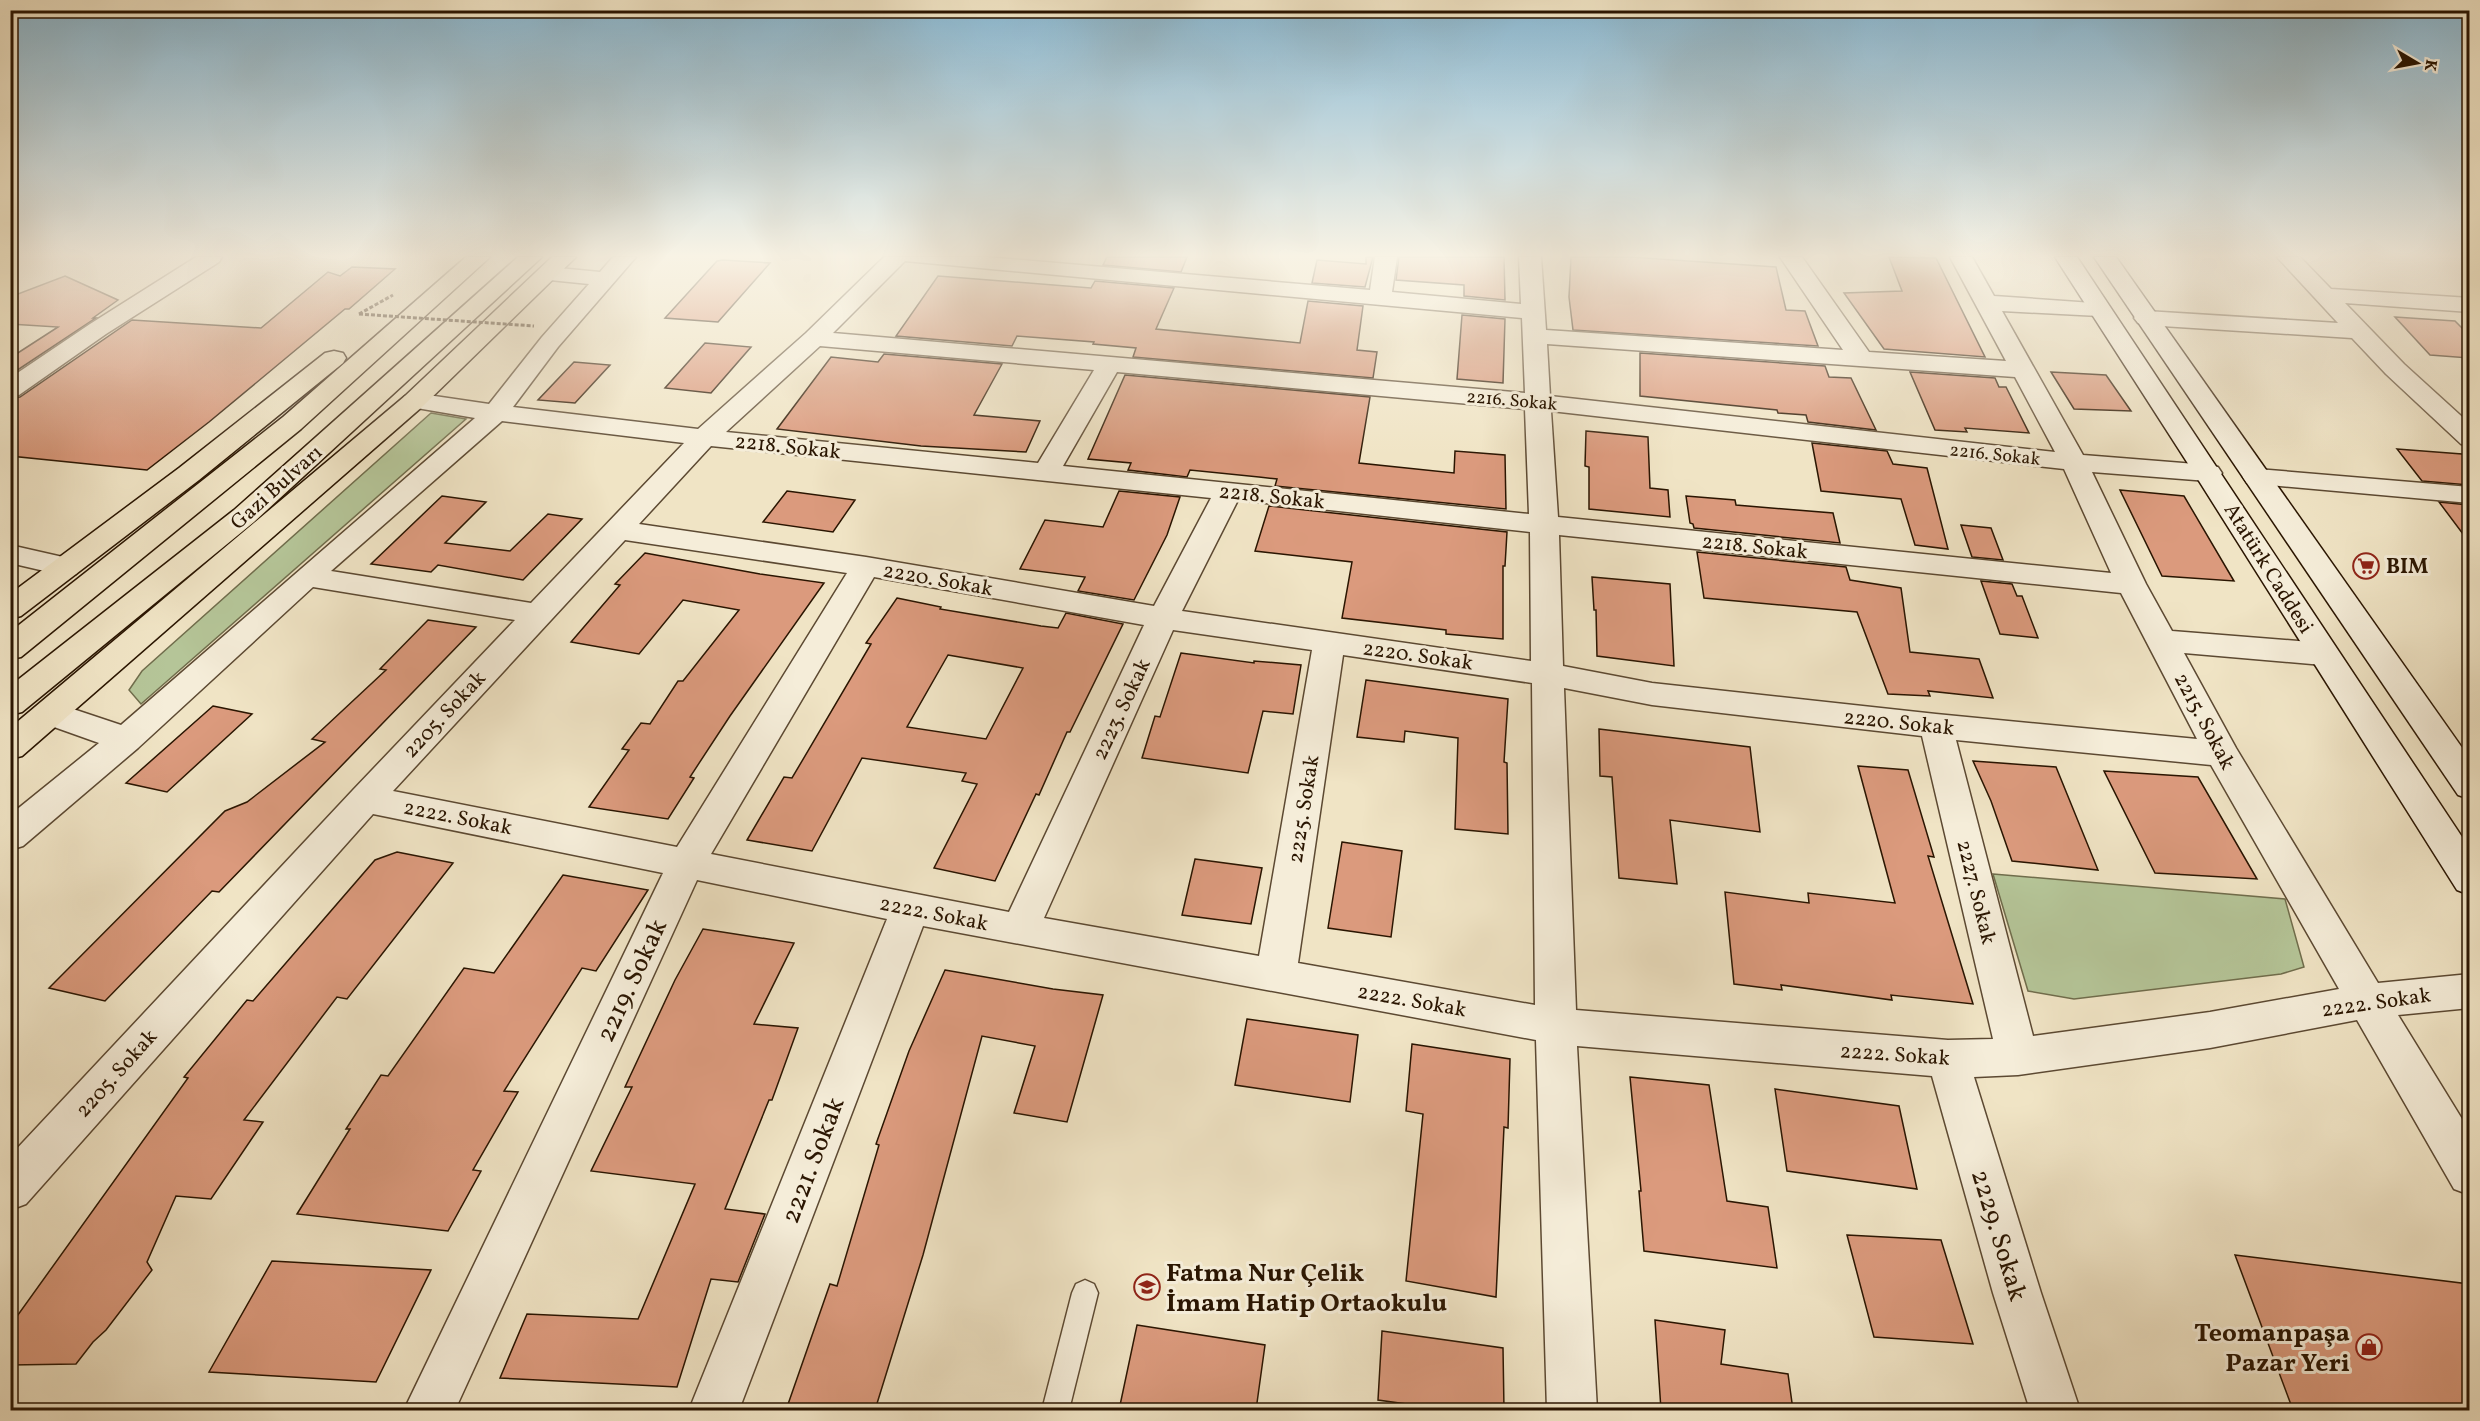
<svg xmlns="http://www.w3.org/2000/svg" width="2480" height="1421" font-family="Vollkorn,serif">
	<rect width="100%" height="100%" fill="#f0e4c5"/>
	<filter id="stains"><feTurbulence type="fractalNoise" baseFrequency=".00333" numOctaves="4"/><feColorMatrix values="0 0 0 0 .2 0 0 0 0 .09 0 0 0 0 .02 0 0 0 .5 -.17"/></filter>
	<radialGradient id="worn" r=".72"><stop offset=".6" stop-color="#630" stop-opacity="0"/><stop offset="1" stop-color="#630" stop-opacity=".3"/></radialGradient>
	<g fill="#b5c598" stroke="#706d4c" stroke-width="1.5">
		<polygon points="431,413 466,419 141,704 129,690 142,671"/>
		<polygon points="1993,874 2285,899 2304,967 2281,974 2074,999 2028,991"/>
	</g>
	<g fill="#db9a7d" stroke="#2a1501" stroke-width="1.5" fill-rule="evenodd">
		<polygon points="1107,257 1187,257 1181,272 1103,265"/>
		<polygon points="1366,257 1373,257 1365,287 1312,283 1317,260 1366,264"/>
		<polygon points="1399,257 1504,257 1505,300 1464,296 1464,285 1396,280"/>
		<polygon points="1571,257 1630,257 1776,267 1786,310 1805,311 1818,346 1573,330 1569,297"/>
		<polygon points="1889,257 1936,258 1985,357 1884,349 1844,293 1902,291"/>
		<polygon points="723,260 770,263 718,322 665,318 717,261"/>
		<polygon points="352,267 395,269 349,309 345,309 209,422 147,470 10,456 10,399 20,397 132,320 261,328 328,272 340,276"/>
		<polygon points="65,276 118,300 93,318 96,318 10,375 10,358 58,327 10,324 10,297"/>
		<polygon points="938,276 1091,288 1095,281 1174,288 1156,329 1300,343 1308,301 1363,306 1357,350 1377,352 1373,378 1133,357 1136,348 1093,344 1094,342 1017,336 1012,346 896,336"/>
		<polygon points="1462,315 1505,319 1503,383 1457,379"/>
		<polygon points="2395,317 2455,321 2469,335 2469,358 2430,355"/>
		<polygon points="705,343 751,347 711,393 665,388"/>
		<polygon points="1640,353 1825,366 1829,377 1851,378 1876,430 1808,422 1806,415 1778,413 1777,410 1640,396"/>
		<polygon points="884,354 1002,364 974,415 1040,421 1026,452 921,446 777,429 831,357 878,362"/>
		<polygon points="574,362 610,365 575,403 538,400"/>
		<polygon points="1910,372 1995,378 1999,387 2006,387 2029,433 1965,428 1967,432 1935,430"/>
		<polygon points="2051,372 2106,375 2131,411 2074,409"/>
		<polygon points="1125,375 1370,397 1359,463 1454,473 1455,451 1505,455 1506,509 1275,486 1277,479 1259,477 1190,470 1187,477 1128,470 1131,463 1088,459"/>
		<polygon points="1586,431 1648,437 1650,488 1668,490 1670,517 1589,509 1589,467 1585,466"/>
		<polygon points="1812,443 1887,451 1893,464 1927,468 1948,549 1915,545 1901,499 1821,491"/>
		<polygon points="2397,449 2462,454 2469,463 2469,485 2422,481"/>
		<polygon points="2120,490 2184,496 2234,581 2162,576"/>
		<polygon points="787,491 855,500 833,532 763,522"/>
		<polygon points="1119,491 1180,497 1167,535 1134,600 1078,591 1085,577 1020,569 1045,520 1103,527"/>
		<polygon points="442,496 486,502 445,543 510,551 548,514 582,519 523,580 438,565 431,572 371,564"/>
		<polygon points="1686,496 1735,500 1736,505 1833,513 1840,543 1694,528 1693,524 1690,523"/>
		<polygon points="2439,502 2469,505 2469,542"/>
		<polygon points="1269,506 1507,532 1505,566 1503,566 1503,639 1446,634 1446,630 1342,618 1352,562 1255,551"/>
		<polygon points="1961,525 1991,528 2003,560 1972,557"/>
		<polygon points="1697,552 1846,567 1850,580 1901,588 1910,652 1979,659 1993,698 1928,691 1930,696 1888,694 1857,612 1704,598"/>
		<polygon points="645,553 760,574 824,583 730,716 690,777 694,778 668,819 589,807 629,750 622,749 641,723 650,724 678,681 683,681 739,610 683,600 639,654 571,642 620,585 615,584"/>
		<polygon points="1592,577 1670,584 1674,666 1597,656 1596,610 1594,610"/>
		<polygon points="1981,581 2012,584 2017,596 2022,596 2038,638 2000,634"/>
		<path d="M 897,598 L 941,607 L 940,609 L 1041,626 L 1058,628 L 1066,613 L 1123,624 L 1070,732 L 1067,732 L 1039,795 L 1036,794 L 995,881 L 934,868 L 977,784 L 962,781 L 966,773 L 862,758 L 812,851 L 747,840 L 784,777 L 792,778 L 871,644 L 866,643 ZM 948,655 L 1023,668 L 986,739 L 907,727 Z"/>
		<polygon points="428,620 476,627 219,892 212,891 105,1001 49,988 225,811 247,802 325,742 312,739 386,670 380,669"/>
		<polygon points="1181,653 1254,663 1254,661 1301,665 1293,714 1263,711 1248,773 1142,758 1155,716 1160,717"/>
		<polygon points="1366,680 1508,699 1504,762 1507,763 1508,834 1455,829 1458,738 1405,731 1404,742 1357,737"/>
		<polygon points="213,706 252,714 167,792 126,783"/>
		<polygon points="1599,729 1750,747 1760,832 1670,820 1677,884 1619,878 1612,777 1600,776"/>
		<polygon points="1973,761 2056,767 2098,870 2012,861 1991,801"/>
		<polygon points="1858,766 1908,770 1934,857 1928,856 1973,1004 1891,995 1892,1000 1781,985 1782,990 1734,984 1725,892 1809,903 1808,893 1895,903"/>
		<polygon points="2104,771 2198,777 2257,879 2155,873"/>
		<polygon points="1342,842 1402,851 1391,937 1328,928"/>
		<polygon points="397,852 453,863 347,999 337,997 244,1120 263,1122 211,1199 176,1196 147,1262 152,1270 106,1330 93,1342 76,1364 10,1365 10,1326 188,1078 184,1077 247,1000 253,1001 375,860"/>
		<polygon points="1195,859 1262,868 1251,924 1182,915"/>
		<polygon points="563,875 648,890 596,971 582,968 504,1091 518,1092 473,1170 481,1171 448,1231 297,1214 350,1129 346,1129 381,1075 388,1076 464,968 494,973"/>
		<polygon points="703,929 794,943 754,1024 798,1028 772,1100 769,1100 725,1209 765,1214 738,1282 711,1279 677,1387 500,1378 527,1314 638,1319 695,1184 591,1171 632,1087 625,1087 675,980"/>
		<polygon points="945,970 1053,989 1103,995 1067,1122 1014,1113 1035,1046 982,1036 923,1255 875,1410 786,1410 830,1284 837,1286 879,1145 876,1144 909,1051"/>
		<polygon points="1247,1019 1358,1035 1350,1102 1235,1085"/>
		<polygon points="1412,1044 1510,1059 1508,1128 1504,1127 1496,1297 1406,1281 1423,1114 1406,1111"/>
		<polygon points="1630,1077 1709,1085 1727,1201 1768,1207 1777,1268 1644,1251 1639,1191 1641,1191"/>
		<polygon points="1775,1089 1899,1106 1917,1189 1787,1171"/>
		<polygon points="1847,1235 1941,1240 1973,1344 1874,1337"/>
		<polygon points="2235,1255 2469,1284 2469,1410 2293,1410"/>
		<polygon points="272,1261 431,1270 376,1382 209,1372"/>
		<polygon points="1655,1320 1725,1330 1721,1364 1788,1374 1793,1410 1661,1410"/>
		<polygon points="1137,1325 1265,1345 1256,1410 1119,1410"/>
		<polygon points="1382,1331 1503,1348 1504,1410 1450,1410 1378,1400"/>
	</g>
	<g fill="none" stroke-linecap="round" stroke-linejoin="round">
		<g stroke="#5c4932" stroke-width="3">
			<polygon id="service" points="1085,1280 1094,1284 1098,1293 1069,1410 1042,1410 1072,1293 1076,1284"/>
		</g>
		<g stroke="#5c4932" stroke-width="3">
			<g id="minor">
				<polygon points="196,257 222,257 219,262 106,334 19,395 10,397 10,378 90,324"/>
				<path d="M 613,257 L 636,257 L 558,347 L 513,407 L 698,429 L 806,333 L 884,257 L 986,257 L 1370,290 L 1375,257 L 1397,257 L 1392,292 L 1521,304 L 1519,257 L 1541,257 L 1546,330 L 1843,350 L 1780,257 L 1802,257 L 1869,352 L 2006,361 L 1950,257 L 1972,257 L 1994,296 L 2107,304 L 2111,309 L 2107,314 L 2099,316 L 2002,311 L 2083,455 L 2208,465 L 2218,467 L 2222,473 L 2218,479 L 2208,481 L 2092,472 L 2146,584 L 2172,631 L 2323,643 L 2334,646 L 2339,654 L 2334,662 L 2323,665 L 2184,653 L 2236,748 L 2378,983 L 2470,974 L 2470,1008 L 2398,1015 L 2470,1132 L 2470,1195 L 2454,1189 L 2357,1020 L 2210,1048 L 2018,1075 L 1974,1077 L 2041,1293 L 2080,1410 L 2030,1410 L 1993,1293 L 1932,1076 L 1577,1046 L 1597,1410 L 1547,1410 L 1536,1040 L 923,926 L 739,1410 L 689,1410 L 887,919 L 697,880 L 455,1410 L 404,1410 L 663,873 L 373,814 L 26,1204 L 10,1210 L 10,1156 L 353,790 L 515,620 L 313,587 L 138,748 L 23,846 L 10,850 L 10,815 L 99,743 L 40,722 L 35,714 L 40,706 L 52,702 L 121,725 L 475,418 L 405,406 L 401,401 L 405,396 L 414,393 L 489,404 L 542,337 L 589,284 L 540,279 L 537,274 L 540,269 L 548,267 L 600,272 ZM 905,261 L 1522,318 L 1525,393 L 833,333 ZM 1547,344 L 2015,377 L 2055,452 L 1550,396 ZM 820,346 L 1094,370 L 1038,463 L 726,432 ZM 1117,372 L 1525,409 L 1529,514 L 1063,466 ZM 1551,411 L 2064,469 L 2111,573 L 1558,517 ZM 502,421 L 684,443 L 531,603 L 331,571 ZM 711,446 L 1211,498 L 1154,606 L 866,557 L 639,524 ZM 1238,500 L 1530,532 L 1531,661 L 1182,611 ZM 1559,535 L 2121,593 L 2197,739 L 1936,714 L 1652,683 L 1563,666 ZM 625,540 L 847,573 L 677,847 L 393,791 ZM 874,577 L 1144,625 L 1009,912 L 711,854 ZM 1173,630 L 1312,650 L 1259,956 L 1044,918 ZM 1343,655 L 1532,683 L 1535,1005 L 1298,963 ZM 1564,688 L 1652,705 L 1922,736 L 1993,1039 L 1948,1040 L 1576,1010 ZM 1956,740 L 2211,765 L 2339,989 L 2210,1012 L 2033,1036 Z"/>
				<polygon points="2277,257 2300,257 2331,289 2470,298 2470,312 2345,303 2404,364 2470,424 2470,446 2461,444 2386,374 2352,338 2146,325 2138,323 2134,318 2138,313 2146,311 2338,323"/>
				<polygon points="2257,469 2470,487 2470,503 2247,483 2243,477 2247,471"/>
				<polygon points="10,545 76,560 81,567 76,574 66,576 10,563"/>
			</g>
		</g>
		<g stroke="#2a1501" stroke-width="3">
			<g id="secondary">
				<polygon points="2055,257 2077,257 2470,849 2470,895 2457,890 2194,473"/>
				<polygon points="2094,257 2116,257 2470,759 2470,799 2458,795"/>
			</g>
		</g>
		<g stroke="#2a1501" stroke-width="3">
			<g id="trunk">
				<polygon points="466,257 490,257 301,429 21,657 10,659 10,632 283,417"/>
				<polygon points="518,257 542,257 254,522 22,712 10,715 10,686 234,510"/>
				<polygon points="552,257 576,257 423,406 22,756 10,759 10,728 405,396"/>
				<polygon points="334,351 343,353 346,358 343,363 199,480 21,616 10,619 10,594 179,468 325,353"/>
			</g>
		</g>
		<polyline stroke="#2a1501" stroke-width="3" stroke-dasharray="4 2" stroke-linecap="butt" points="359,314 393,295"/>
		<use href="#service" fill="#f5edd9" fill-rule="evenodd"/>
		<use href="#minor" fill="#f5edd9" fill-rule="evenodd"/>
		<use href="#secondary" fill="#f5edd9" fill-rule="evenodd"/>
		<use href="#trunk" fill="#f0e4c5" fill-rule="evenodd"/>
		<polyline stroke="#2a1501" stroke-width="3" stroke-dasharray="4 2" stroke-linecap="butt" points="359,314 534,326"/>
	</g>
	<linearGradient id="sky" x2="0" y2="1"><stop stop-color="#89b8d2"/><stop offset="0.56" stop-color="#f8f3e5"/><stop offset="1" stop-color="#f8f3e5" stop-opacity="0"/></linearGradient>
	<rect width="2480" height="456" fill="url(#sky)"/>
	<defs>
		<g id="supermarket-ring" transform="scale(1.35)"><circle r="9.5" fill="#f5edd9" stroke="#8f2418" stroke-width="1.5"/><path d="M-6-5.5h2.5l.6 2H6L4.5 2H-2.5L-4.4-4H-6ZM-1.5 3.2a1.3 1.3 0 1 0 .1 0ZM3 3.2a1.3 1.3 0 1 0 .1 0Z" fill="#8f2418"/></g>
		<g id="school-ring" transform="scale(1.35)"><circle r="9.5" fill="#f5edd9" stroke="#8f2418" stroke-width="1.5"/><path d="M0-5L7-2L0 1L-7-2ZM-4 1L0 2.5L4 1V4Q0 6-4 4Z" fill="#8f2418"/></g>
		<g id="shop-ring" transform="scale(1.35)"><circle r="9.5" fill="#f5edd9" stroke="#8f2418" stroke-width="1.5"/><path d="M-5-2.5h2.3a2.7 3.5 0 0 1 5.4 0H5L5.5 6h-11ZM-1.5-2.5h3a1.5 2.3 0 0 0-3 0Z" fill="#8f2418"/></g>
	</defs>
	<g fill-rule="evenodd">
		<use href="#supermarket-ring" x="2366" y="566"/>
		<use href="#school-ring" x="1147" y="1287"/>
		<use href="#shop-ring" x="2369" y="1347"/>
	</g>
	<g text-anchor="middle" stroke-width="6" stroke-linejoin="round" paint-order="stroke">
		<g font-size="18" fill="#2a1501" stroke="#f5edd9">
			<text transform="translate(1512 400) rotate(5)" y="6">2216. Sokak</text>
			<text transform="translate(1995 454) rotate(6)" y="6">2216. Sokak</text>
		</g>
		<g font-size="21" fill="#2a1501" stroke="#f5edd9">
			<text transform="translate(788 446) rotate(6)" y="7">2218. Sokak</text>
			<text transform="translate(276 487) rotate(-42)" y="7">Gazi Bulvarı</text>
			<text transform="translate(1272 496) rotate(6)" y="7">2218. Sokak</text>
			<text transform="translate(1755 546) rotate(6)" y="7">2218. Sokak</text>
			<text transform="translate(2269 568) rotate(58)" y="7">Atatürk Caddesi</text>
			<text transform="translate(938 579) rotate(10)" y="7">2220. Sokak</text>
			<text transform="translate(1418 655) rotate(8)" y="7">2220. Sokak</text>
			<text transform="translate(1121 709) rotate(-65)" y="7">2223. Sokak</text>
			<text transform="translate(444 714) rotate(-47)" y="7">2205. Sokak</text>
			<text transform="translate(2205 721) rotate(62)" y="7">2215. Sokak</text>
			<text transform="translate(1899 722) rotate(6)" y="7">2220. Sokak</text>
			<text transform="translate(1303 809) rotate(-81)" y="7">2225. Sokak</text>
			<text transform="translate(458 817) rotate(11)" y="7">2222. Sokak</text>
			<text transform="translate(1977 892) rotate(76)" y="7">2227. Sokak</text>
			<text transform="translate(934 913) rotate(11)" y="7">2222. Sokak</text>
			<text transform="translate(1412 1000) rotate(10)" y="7">2222. Sokak</text>
			<text transform="translate(2376 1002) rotate(-8)" y="7">2222. Sokak</text>
			<text transform="translate(1895 1054) rotate(4)" y="7">2222. Sokak</text>
			<text transform="translate(116 1073) rotate(-48)" y="7">2205. Sokak</text>
		</g>
		<g font-size="21" font-weight="bold" fill="#2a1501" stroke="#f5edd9" text-anchor="start">
			<text x="2386" y="573">BIM</text>
		</g>
		<g font-size="26" fill="#2a1501" stroke="#f5edd9">
			<text transform="translate(631 980) rotate(-65)" y="9">2219. Sokak</text>
			<text transform="translate(812 1160) rotate(-69)" y="9">2221. Sokak</text>
			<text transform="translate(2000 1235) rotate(73)" y="9">2229. Sokak</text>
		</g>
		<g font-size="26" font-weight="bold" fill="#2a1501" stroke="#f5edd9" text-anchor="start">
			<text x="1166" y="1281">Fatma Nur Çelik<tspan x="1166" dy="30">İmam Hatip Ortaokulu</tspan></text>
			<text x="2350" y="1341" text-anchor="end">Teomanpaşa<tspan x="2350" dy="30">Pazar Yeri</tspan></text>
		</g>
	</g>
	<rect width="2480" height="1421" fill="none" stroke="#f0e4c5" stroke-width="36"/>
	<rect x="12" y="12" width="2456" height="1397" fill="none" stroke="#2a1501" stroke-width="3"/>
	<rect x="18" y="18" width="2444" height="1385" fill="none" stroke="#2a1501" stroke-width="1.5"/>
	<g transform="translate(2417 63) rotate(100)" stroke="#f5edd9" stroke-width="4.5" paint-order="stroke">
	<path d="M0-4.5L10 22L0 15L-10 22Z" fill="#2a1501"/>
	<text y="-9" font-size="16" font-weight="bold" text-anchor="middle" fill="#2a1501">K</text>
	</g>
	<rect width="100%" height="100%" filter="url(#stains)"/>
	<rect width="100%" height="100%" fill="url(#worn)"/>
</svg>
